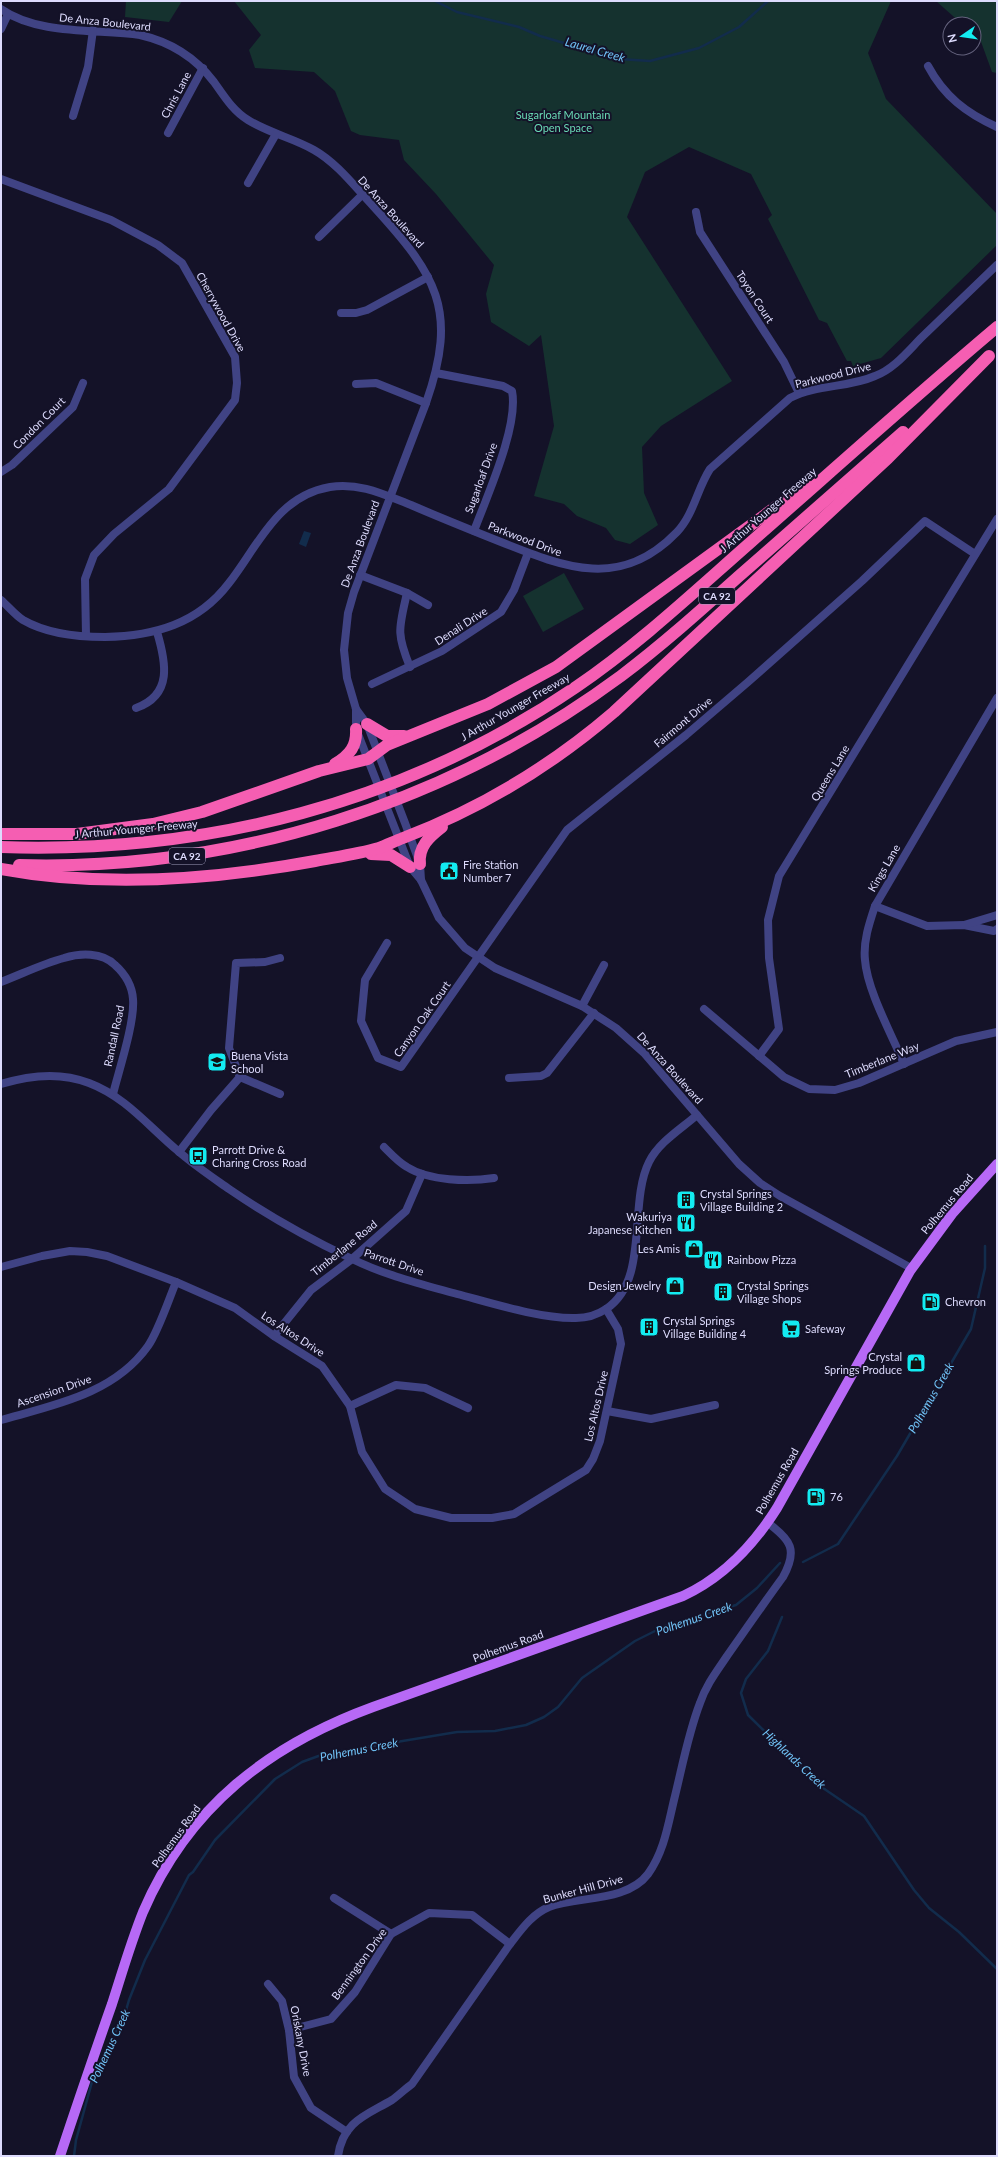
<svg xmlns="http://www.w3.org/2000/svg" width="998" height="2157" font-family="Lato,sans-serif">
	<rect width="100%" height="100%" fill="#141228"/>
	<g fill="#15322f">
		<polygon points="126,1 182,1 169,22 125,17"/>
		<polygon points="234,1 891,1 868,53 886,99 997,214 997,245 881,358 853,366 851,361 847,361 827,323 819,320 768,219 772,215 751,174 689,147 645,172 627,217 732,381 661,426 642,447 644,493 658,525 630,544 615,540 606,528 577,516 564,504 534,496 554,426 541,335 529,346 491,322 486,294 494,265 436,194 404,160 399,140 360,135 351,131 335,91 314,72 255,68 249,50 261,35"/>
		<polygon points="936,1 997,1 997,73 992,72 980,39 974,34 974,24 962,24"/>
		<polygon points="564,573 584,609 543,632 523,596"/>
	</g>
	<polygon fill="#122c4c" points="304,531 311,533 306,547 299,544"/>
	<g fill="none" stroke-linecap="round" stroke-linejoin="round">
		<g stroke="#122c4c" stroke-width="2.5">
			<polyline points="435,1 457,12 519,27 540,36 619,59 650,61 699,48 739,27 768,1"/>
			<polyline points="803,1562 838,1544 897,1456 971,1329 985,1268 985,1246"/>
			<polyline points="782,1617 768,1651 746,1679 741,1693 748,1715 820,1786 864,1816 914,1890 929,1908 959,1932 997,1969"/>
			<polyline points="74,2156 76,2140 92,2082 117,2029 122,2024 129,2000 145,1960 189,1875 193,1872 215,1840 275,1779 302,1762 324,1754 457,1732 495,1731 526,1725 544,1717 558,1707 582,1678 635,1641 665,1626 736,1605 757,1588 780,1563"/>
		</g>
		<g stroke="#404384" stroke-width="8">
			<path d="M 1,9 C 38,35 96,29 140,35 C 171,42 195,57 214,82 C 224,96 233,111 248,120 C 269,133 293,138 314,150 C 337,163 355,187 373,206 C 436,275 459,309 426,403 L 354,592 L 348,613 L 344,650 L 347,678 L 356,709 L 356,729 L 410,867 L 421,880 L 439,918 L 465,948 L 495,968 L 582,1006 L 616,1028 L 644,1053 L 739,1164 L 760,1183 L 780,1196 L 911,1268"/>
			<polyline points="1,29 8,14"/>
			<path d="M 928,66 C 944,96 966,113 997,127"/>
			<polyline points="73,116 88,67 93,30"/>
			<polyline points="168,133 203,68"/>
			<polyline points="1,179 111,220 158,245 182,263 235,357 237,383 235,400 169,489 114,534 94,555 85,579 86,636"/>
			<polyline points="248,183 276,134"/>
			<polyline points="696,212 700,232 784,362 799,393"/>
			<polyline points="319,237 362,195"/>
			<polyline points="341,313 356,313 367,310 428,277"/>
			<path d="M 436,373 L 503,386 L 512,391 C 519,426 487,496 474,531"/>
			<polyline points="356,384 376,383 426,403"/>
			<polyline points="1,472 12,465 73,407 83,383"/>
			<path d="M 360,575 L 407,593 C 399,628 396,633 410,667"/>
			<polyline points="407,593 428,605"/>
			<path d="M 1,600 C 8,606 15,615 23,620 C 47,634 78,637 105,637 C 154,636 198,624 229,583 C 258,546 277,496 330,487 C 359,482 385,495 411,505 C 441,518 471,530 501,542 C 566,568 621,590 677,532 C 694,514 697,489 710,469 L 790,398 C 817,384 848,388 875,376 C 894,369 908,351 922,337 C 947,313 972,289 997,265"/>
			<polyline points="372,684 442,651 501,612 514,590 528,553"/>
			<path d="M 136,708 C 173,695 166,662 157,632"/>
			<polyline points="356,709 367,724 405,823 420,864 421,880"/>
			<polyline points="875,906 927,926 964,925 994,931 997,929"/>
			<polyline points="964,925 997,915"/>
			<polyline points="387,943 365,980 361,1021 378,1058 401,1067 567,830 686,735 748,682 862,581 925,521 975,554"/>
			<path d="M 1,982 C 22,974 42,964 64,958 C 80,953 102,952 115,965 C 125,974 132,985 133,999 C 135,1022 119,1070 113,1094"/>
			<polyline points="582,1006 604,965"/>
			<polyline points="704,1009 784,1077 809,1089 835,1090 859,1083 956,1041 997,1032"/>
			<polyline points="759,1056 779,1029 769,958 768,920 779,876 997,519"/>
			<path d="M 904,1064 C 892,1035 867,990 865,960 C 863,942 869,924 875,906 L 997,698"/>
			<polyline points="509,1078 541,1076 547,1073 594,1013"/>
			<path d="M 1,1084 C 30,1075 61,1072 89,1083 C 126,1097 149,1127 178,1151 C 194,1165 212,1177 229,1189 C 267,1215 308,1238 350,1258 C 384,1275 421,1284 457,1294 C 491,1303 541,1319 576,1318 C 586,1318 597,1315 606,1309 C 650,1280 628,1204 649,1162 C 659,1142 681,1129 697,1115"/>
			<polyline points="280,1094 240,1077 229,1048 236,963 265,962 280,958"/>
			<path d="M 384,1147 C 391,1154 398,1162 407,1167 C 429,1181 469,1182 494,1178"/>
			<polyline points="179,1152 211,1110 240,1077"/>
			<polyline points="1,1267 42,1256 70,1251 87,1252 107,1256 176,1282 235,1308 274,1336 322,1366 350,1406 362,1452 385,1489 415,1509 451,1518 492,1518 514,1514 586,1470 593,1459 600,1441 621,1344 618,1329 606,1309"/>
			<polyline points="274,1336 311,1290 352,1259 406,1211 422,1174"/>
			<polyline points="350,1406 396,1385 425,1388 468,1408"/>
			<polyline points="607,1411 651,1419 715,1405"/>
			<path d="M 1,1420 C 54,1405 114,1394 148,1346 C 158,1332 169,1299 176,1282"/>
			<polyline points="334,1898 391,1934"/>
			<polyline points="268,1984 282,2001 289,2030 294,2077 311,2108 347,2132"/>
			<polyline points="289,2030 331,2019 355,1992 391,1934 429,1913 472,1915 510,1944"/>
			<path d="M 338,2156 C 343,2121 367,2115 392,2100 C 399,2095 405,2089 412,2084 L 510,1944 C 521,1930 532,1914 549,1907 C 579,1896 627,1902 648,1874 C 664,1852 668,1825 674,1800 C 682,1768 688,1734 700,1703 C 706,1685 717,1671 727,1656 C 746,1629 764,1603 783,1577 C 798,1550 791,1540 768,1523"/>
		</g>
		<path stroke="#b769f6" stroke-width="10" d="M 60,2156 C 77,2105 94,2055 112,2004 C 122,1973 131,1942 143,1912 C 188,1807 269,1745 373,1707 L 683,1596 C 724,1577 753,1546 777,1508 L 910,1271 L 952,1214 L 997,1164"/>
		<g stroke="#f55eb2" stroke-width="12">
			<polyline points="367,724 387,736 404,736"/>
			<path d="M 335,764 C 350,755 357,746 356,729"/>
			<polyline points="1,834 77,834 153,824 202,812 319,771 368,759 387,745 488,704 556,667 806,485"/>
			<path d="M 1,847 C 207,854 405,803 576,687 C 639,644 694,592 751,542 C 833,470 914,397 997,327"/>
			<polyline points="371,854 391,855 410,867"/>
			<path d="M 420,864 C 418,847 429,837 442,827"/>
			<path d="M 19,865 C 235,871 448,804 621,676 C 662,645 700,611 738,577 C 793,529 848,481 903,432"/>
			<path d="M 1,869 C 104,888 213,880 315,861 C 336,857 358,854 379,848 C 387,845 395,841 403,838 C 482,808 550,767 614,712 L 888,458 L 989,356"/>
		</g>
	</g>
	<defs>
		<g id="civic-square" transform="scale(1)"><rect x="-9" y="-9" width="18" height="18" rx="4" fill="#13ebf1" stroke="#141228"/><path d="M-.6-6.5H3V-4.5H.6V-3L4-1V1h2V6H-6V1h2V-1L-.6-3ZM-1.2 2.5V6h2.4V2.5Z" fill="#111"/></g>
		<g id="school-square" transform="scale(1)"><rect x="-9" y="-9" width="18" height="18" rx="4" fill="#13ebf1" stroke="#141228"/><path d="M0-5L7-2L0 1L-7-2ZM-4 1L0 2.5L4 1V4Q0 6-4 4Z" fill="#111"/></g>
		<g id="bus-square" transform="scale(1)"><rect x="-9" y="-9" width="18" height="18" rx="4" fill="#13ebf1" stroke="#141228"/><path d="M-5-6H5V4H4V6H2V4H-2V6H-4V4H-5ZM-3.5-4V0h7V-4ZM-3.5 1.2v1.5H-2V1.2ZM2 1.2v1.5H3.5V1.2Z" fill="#111"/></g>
		<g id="building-square" transform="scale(1)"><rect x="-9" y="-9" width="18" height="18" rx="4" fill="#13ebf1" stroke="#141228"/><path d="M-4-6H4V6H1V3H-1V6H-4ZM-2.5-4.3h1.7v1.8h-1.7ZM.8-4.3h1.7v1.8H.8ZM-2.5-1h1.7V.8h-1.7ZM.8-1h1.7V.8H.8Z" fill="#111"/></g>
		<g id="restaurant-square" transform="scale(1)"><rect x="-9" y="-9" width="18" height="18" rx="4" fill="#13ebf1" stroke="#141228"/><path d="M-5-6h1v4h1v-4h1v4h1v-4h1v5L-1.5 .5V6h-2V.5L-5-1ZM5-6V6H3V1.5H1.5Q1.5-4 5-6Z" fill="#111"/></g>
		<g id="shop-square" transform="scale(1)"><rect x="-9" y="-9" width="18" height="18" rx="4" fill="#13ebf1" stroke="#141228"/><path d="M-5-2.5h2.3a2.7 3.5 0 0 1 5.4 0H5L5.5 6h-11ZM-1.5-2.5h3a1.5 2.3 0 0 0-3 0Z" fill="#111"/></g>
		<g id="fuel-square" transform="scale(1)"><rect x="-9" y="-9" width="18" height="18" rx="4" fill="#13ebf1" stroke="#141228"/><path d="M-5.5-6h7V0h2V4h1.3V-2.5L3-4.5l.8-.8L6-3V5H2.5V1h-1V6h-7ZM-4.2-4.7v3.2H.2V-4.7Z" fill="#111"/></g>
		<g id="supermarket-square" transform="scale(1)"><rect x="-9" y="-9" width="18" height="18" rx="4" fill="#13ebf1" stroke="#141228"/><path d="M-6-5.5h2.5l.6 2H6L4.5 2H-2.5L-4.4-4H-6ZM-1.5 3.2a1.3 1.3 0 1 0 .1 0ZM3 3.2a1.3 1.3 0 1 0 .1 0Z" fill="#111"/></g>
	</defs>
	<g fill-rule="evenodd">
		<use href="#civic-square" x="449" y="871"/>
		<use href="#school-square" x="217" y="1062"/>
		<use href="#bus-square" x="198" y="1156"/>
		<use href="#building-square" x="686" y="1200"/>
		<use href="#restaurant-square" x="686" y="1223"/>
		<use href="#shop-square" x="694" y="1249"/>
		<use href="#restaurant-square" x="713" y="1260"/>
		<use href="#shop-square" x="675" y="1286"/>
		<use href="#building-square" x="723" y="1292"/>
		<use href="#fuel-square" x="931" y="1302"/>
		<use href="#building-square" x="649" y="1327"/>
		<use href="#supermarket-square" x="791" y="1329"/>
		<use href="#shop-square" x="916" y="1363"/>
		<use href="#fuel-square" x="816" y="1497"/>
	</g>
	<g text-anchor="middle" stroke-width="4" stroke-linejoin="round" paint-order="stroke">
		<g fill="#141228" stroke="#a19fbd" stroke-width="1">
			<rect x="699" y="588" width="36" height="16" rx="3"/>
			<rect x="169" y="848" width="36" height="16" rx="3"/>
		</g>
		<g font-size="10" font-weight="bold" fill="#dddbfd">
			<text x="717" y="600">CA 92</text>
			<text x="187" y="860">CA 92</text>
		</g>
		<g font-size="11" fill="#dddbfd" stroke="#141228">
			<text transform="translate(105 22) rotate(6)" y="4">De Anza Boulevard</text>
			<text transform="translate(176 95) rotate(-62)" y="4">Chris Lane</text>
			<text transform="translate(391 212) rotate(48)" y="4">De Anza Boulevard</text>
			<text transform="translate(755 297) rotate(57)" y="4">Toyon Court</text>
			<text transform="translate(221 312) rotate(61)" y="4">Cherrywood Drive</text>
			<text transform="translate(833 375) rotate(-14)" y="4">Parkwood Drive</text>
			<text transform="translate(39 423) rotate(-45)" y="4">Condon Court</text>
			<text transform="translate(481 478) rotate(-70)" y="4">Sugarloaf Drive</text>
			<text transform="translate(768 510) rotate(-41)" y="4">J Arthur Younger Freeway</text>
			<text transform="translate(525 539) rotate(21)" y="4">Parkwood Drive</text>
			<text transform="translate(360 544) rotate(-70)" y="4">De Anza Boulevard</text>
			<text transform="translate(461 626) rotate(-33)" y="4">Denali Drive</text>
			<text transform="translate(515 707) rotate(-30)" y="4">J Arthur Younger Freeway</text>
			<text transform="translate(683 722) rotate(-40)" y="4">Fairmont Drive</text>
			<text transform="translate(830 773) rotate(-59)" y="4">Queens Lane</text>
			<text transform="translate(136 829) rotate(-5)" y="4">J Arthur Younger Freeway</text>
			<text transform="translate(884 868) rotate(-60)" y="4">Kings Lane</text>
			<text transform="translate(422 1019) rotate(-55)" y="4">Canyon Oak Court</text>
			<text transform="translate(114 1036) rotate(-78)" y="4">Randall Road</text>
			<text transform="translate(882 1060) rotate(-22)" y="4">Timberlane Way</text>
			<text transform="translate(670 1068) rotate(48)" y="4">De Anza Boulevard</text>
			<text transform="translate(947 1204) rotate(-50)" y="4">Polhemus Road</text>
			<text transform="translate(344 1248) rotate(-39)" y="4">Timberlane Road</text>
			<text transform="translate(394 1262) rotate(19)" y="4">Parrott Drive</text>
			<text transform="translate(293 1334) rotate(33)" y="4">Los Altos Drive</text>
			<text transform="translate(54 1391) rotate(-19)" y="4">Ascension Drive</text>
			<text transform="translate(596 1406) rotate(-77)" y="4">Los Altos Drive</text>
			<text transform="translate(777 1481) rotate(-60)" y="4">Polhemus Road</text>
			<text transform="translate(508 1646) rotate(-20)" y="4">Polhemus Road</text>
			<text transform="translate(176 1836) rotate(-54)" y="4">Polhemus Road</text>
			<text transform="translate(583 1889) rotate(-15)" y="4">Bunker Hill Drive</text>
			<text transform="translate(359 1964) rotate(-54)" y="4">Bennington Drive</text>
			<text transform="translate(301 2041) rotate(79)" y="4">Oriskany Drive</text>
		</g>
		<g font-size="11" fill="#6adab5" stroke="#141228">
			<text x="563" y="119">Sugarloaf Mountain<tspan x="563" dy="13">Open Space</tspan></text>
		</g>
		<g font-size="11" fill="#dddbfd" stroke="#141228" text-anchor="start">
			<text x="463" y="869">Fire Station<tspan x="463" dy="13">Number 7</tspan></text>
			<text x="231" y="1060">Buena Vista<tspan x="231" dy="13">School</tspan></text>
			<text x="212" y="1154">Parrott Drive &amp;<tspan x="212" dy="13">Charing Cross Road</tspan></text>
			<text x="700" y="1198">Crystal Springs<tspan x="700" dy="13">Village Building 2</tspan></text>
			<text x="672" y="1221" text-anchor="end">Wakuriya<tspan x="672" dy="13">Japanese Kitchen</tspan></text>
			<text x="680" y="1253" text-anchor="end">Les Amis</text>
			<text x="727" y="1264">Rainbow Pizza</text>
			<text x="661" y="1290" text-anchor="end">Design Jewelry</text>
			<text x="737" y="1290">Crystal Springs<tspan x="737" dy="13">Village Shops</tspan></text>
			<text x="945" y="1306">Chevron</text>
			<text x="663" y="1325">Crystal Springs<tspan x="663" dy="13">Village Building 4</tspan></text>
			<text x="805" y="1333">Safeway</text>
			<text x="902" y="1361" text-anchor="end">Crystal<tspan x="902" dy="13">Springs Produce</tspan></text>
			<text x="830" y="1501">76</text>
		</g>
		<g font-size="12" font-style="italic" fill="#70c2f6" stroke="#141228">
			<text transform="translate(595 50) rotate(16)" y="4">Laurel Creek</text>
			<text transform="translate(931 1398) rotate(-60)" y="4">Polhemus Creek</text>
			<text transform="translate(694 1619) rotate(-19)" y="4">Polhemus Creek</text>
			<text transform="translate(359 1750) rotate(-11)" y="4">Polhemus Creek</text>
			<text transform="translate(794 1759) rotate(43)" y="4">Highlands Creek</text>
			<text transform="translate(110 2046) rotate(-65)" y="4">Polhemus Creek</text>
		</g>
	</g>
	<rect width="998" height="2157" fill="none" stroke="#dddbfd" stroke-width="4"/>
	<g transform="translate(962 36) rotate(257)"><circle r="19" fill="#141228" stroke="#64627d"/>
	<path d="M0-3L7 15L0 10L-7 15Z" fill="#13ebf1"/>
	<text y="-6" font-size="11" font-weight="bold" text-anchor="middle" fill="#dddbfd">N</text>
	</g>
</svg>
